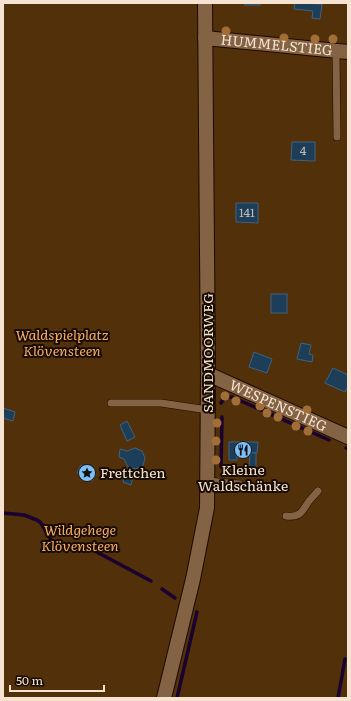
<svg xmlns="http://www.w3.org/2000/svg" width="351" height="701" font-family="Literata,serif">
	<rect width="100%" height="100%" fill="#3a1f00"/>
	<rect fill="#51300a" x="3" y="3" width="345" height="695"/>
	<g fill="none" stroke-linecap="round" stroke-linejoin="round">
		<g stroke="#1a0030" stroke-width="3.5">
			<polyline points="221,403 224,398 228,397 232,397 329,440"/>
			<polyline points="346,448 348,449"/>
			<polyline points="221,467 222,417"/>
			<polyline points="3,513 24,515 37,520 41,523 52,542 55,545 67,548 93,550 151,581"/>
			<polyline points="162,589 175,598"/>
			<polyline points="177,698 197,612"/>
			<polyline points="338,698 345,659"/>
		</g>
	</g>
	<g fill="#1c3e59" stroke="#40627f">
		<rect x="245" y="3" width="15" height="2"/>
		<polygon points="295,3 322,4 320,19 312,18 313,11 294,9"/>
		<polygon points="292,142 315,142 315,161 291,160"/>
		<polygon points="236,203 258,203 258,223 236,222"/>
		<rect x="271" y="294" width="16" height="19"/>
		<polygon points="301,343 311,345 309,354 313,355 312,362 297,359"/>
		<polygon points="254,352 272,359 267,373 249,367"/>
		<polygon points="333,368 348,375 348,386 345,392 325,383"/>
		<polygon points="3,408 15,412 13,421 3,418"/>
		<polygon points="127,421 135,437 127,441 120,425"/>
		<polygon points="229,442 258,442 257,453 243,453 243,456 237,456 237,460 229,460"/>
		<polygon points="135,448 142,451 145,458 143,466 135,469 128,467 124,459 119,457 120,449 127,451"/>
		<polygon points="250,453 256,453 256,469 249,469"/>
		<polygon points="81,465 96,474 92,481 77,473"/>
		<polygon points="128,467 135,469 131,485 123,482"/>
	</g>
	<g fill="none" stroke-linecap="round" stroke-linejoin="round">
		<g stroke="#1d0900" stroke-width="8">
			<g id="service">
				<polyline points="336,51 337,137"/>
				<polyline points="111,403 161,403 208,410"/>
				<polyline points="208,481 239,484"/>
				<path d="M 286,516 C 301,518 302,511 309,501 C 312,498 315,494 318,491"/>
			</g>
		</g>
		<g stroke="#1d0900" stroke-width="16">
			<g id="minor">
				<path id="s1" d="M 205,38 L 348,52"/>
				<path id="s2" d="M 208,374 L 348,437"/>
				<polyline points="164,698 193,579 207,508 208,374 205,3"/>
			</g>
		</g>
		<use href="#service" stroke="#836344" stroke-width="7"/>
		<use href="#minor" stroke="#836344" stroke-width="14"/>
	</g>
	<g fill="#a16e38">
		<circle cx="226" cy="31" r="4.5"/>
		<circle cx="284" cy="38" r="4.5"/>
		<circle cx="315" cy="39" r="4.5"/>
		<circle cx="333" cy="39" r="4.5"/>
		<circle cx="225" cy="396" r="4.5"/>
		<circle cx="236" cy="401" r="4.5"/>
		<circle cx="260" cy="406" r="4.5"/>
		<circle cx="307" cy="410" r="4.5"/>
		<circle cx="267" cy="413" r="4.5"/>
		<circle cx="278" cy="417" r="4.5"/>
		<circle cx="217" cy="423" r="4.5"/>
		<circle cx="296" cy="426" r="4.5"/>
		<circle cx="308" cy="431" r="4.5"/>
		<circle cx="216" cy="441" r="4.5"/>
		<circle cx="216" cy="460" r="4.5"/>
	</g>
	<defs>
		<g id="restaurant-disc" transform="scale(0.9)"><circle r="9.5" fill="#7abff8" stroke="#180c02"/><path d="M-5-6h1v4h1v-4h1v4h1v-4h1v5L-1.5 .5V6h-2V.5L-5-1ZM5-6V6H3V1.5H1.5Q1.5-4 5-6Z" fill="#111"/></g>
		<g id="sight-disc" transform="scale(0.9)"><circle r="9.5" fill="#7abff8" stroke="#180c02"/><path d="M0-6L1.8-2.2L6-1.7L2.9 1.2L3.7 5.4L0 3.3L-3.7 5.4L-2.9 1.2L-6-1.7L-1.8-2.2Z" fill="#111"/></g>
	</defs>
	<g fill-rule="evenodd">
		<use href="#restaurant-disc" x="243" y="450"/>
		<use href="#sight-disc" x="87" y="473"/>
	</g>
	<g text-anchor="middle" stroke-width="4" stroke-linejoin="round" paint-order="stroke">
		<g font-size="12" fill="#bfb9b3">
			<text x="303" y="155">4</text>
			<text x="247" y="217">141</text>
		</g>
		<g font-size="14" fill="#f5e2d1" stroke="#180c02">
			<text dy="5" stroke="none"><textPath href="#s1" startOffset="72">HUMMELSTIEG</textPath></text>
			<text transform="translate(208 353) rotate(-90)" y="5">SANDMOORWEG</text>
			<text dy="5" stroke="none"><textPath href="#s2" startOffset="77">WESPENSTIEG</textPath></text>
		</g>
		<g font-size="14" font-style="italic" fill="#f6ae66" stroke="#180c02">
			<text x="62" y="340">Waldspielplatz<tspan x="62" dy="16">Klövensteen</tspan></text>
			<text x="80" y="535">Wildgehege<tspan x="80" dy="16">Klövensteen</tspan></text>
		</g>
		<g font-size="14" fill="#f5e2d1" stroke="#180c02">
			<text x="243" y="475">Kleine<tspan x="243" dy="16">Waldschänke</tspan></text>
			<text x="100" y="478" text-anchor="start">Frettchen</text>
		</g>
	</g>
	<rect width="351" height="701" fill="none" stroke="#f5e2d1" stroke-width="8"/>
	<path d="M10 685v6h94v-6" fill="none" stroke="#f5e2d1" stroke-width="2"/>
	<text x="16" y="685" font-size="12" fill="#f5e2d1" stroke="#180c02" stroke-width="3" paint-order="stroke">50 m</text>
</svg>
